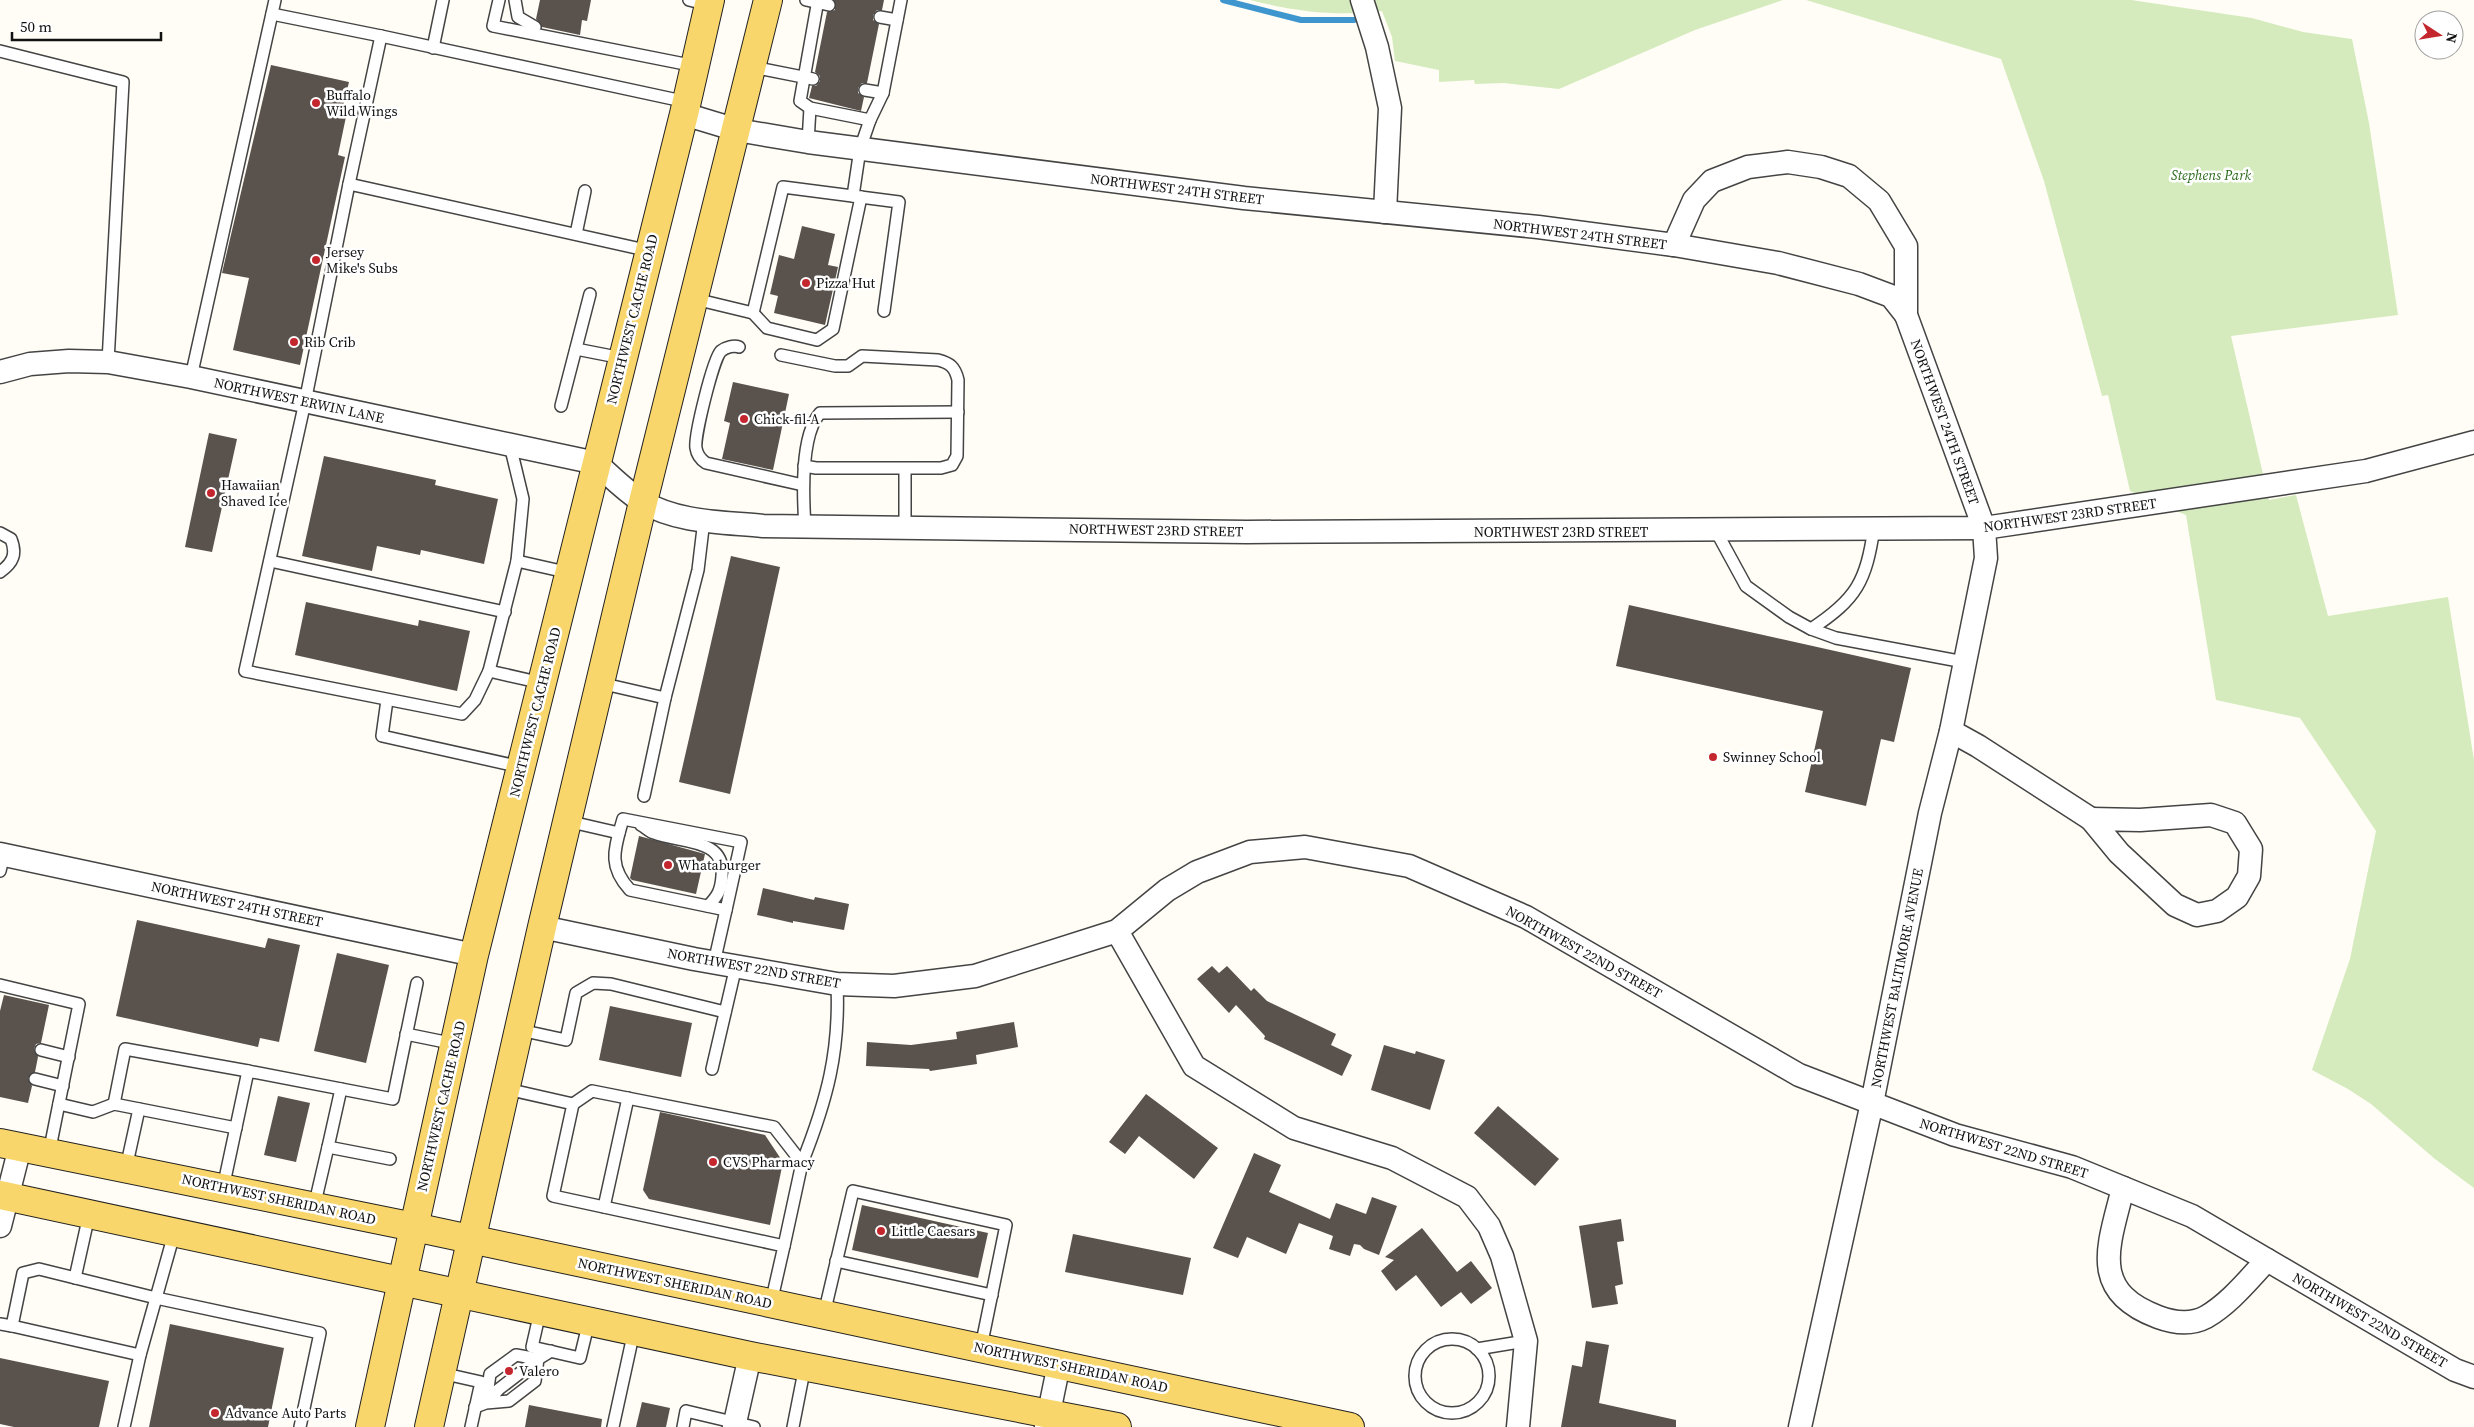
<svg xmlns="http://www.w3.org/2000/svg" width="2474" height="1427" font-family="'Source Serif 4',serif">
	<rect width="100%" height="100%" fill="#fffdf5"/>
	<g fill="#d5ebbd">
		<path d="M 1250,0 L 1783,0 L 1695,30 L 1559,89 L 1504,83 L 1475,84 L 1474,80 L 1439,82 L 1439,70 L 1395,61 L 1392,37 L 1382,11 C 1337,17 1294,11 1250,0 Z"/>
		<polygon points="1806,0 2131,0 2252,18 2303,32 2352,39 2369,123 2398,315 2231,336 2269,500 2296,495 2328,616 2448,597 2474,760 2474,1188 2435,1159 2371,1104 2348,1089 2312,1070 2350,959 2376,831 2300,718 2216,700 2186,515 2130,491 2108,395 2102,396 2044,181 2001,59"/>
	</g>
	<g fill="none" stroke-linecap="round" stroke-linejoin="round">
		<polyline stroke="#3f96cf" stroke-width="6" points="1223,0 1301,20 1354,20"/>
	</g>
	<g fill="#5a524d">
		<polygon points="540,0 591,0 587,21 582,20 580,35 542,27 536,19"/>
		<polygon points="834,0 884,0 882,10 877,10 873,15 873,20 879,24 867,83 862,83 858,88 858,93 864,97 861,111 809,98 812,86 816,86 820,81 820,76 815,72 827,12 835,10"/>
		<polygon points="271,65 349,82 342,111 347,112 338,155 345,157 300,365 233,350 249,278 222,273"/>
		<polygon points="802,226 835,234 828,265 838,267 825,325 774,313 778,296 770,294 779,255 794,259"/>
		<polygon points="733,382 789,394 773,470 722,459 730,423 724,421"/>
		<polygon points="209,433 237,439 212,552 185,547"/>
		<polygon points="324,456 436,480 435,485 498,499 484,564 421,550 420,555 377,546 372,571 302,556"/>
		<polygon points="731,556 780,567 730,794 679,782"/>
		<polygon points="306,602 418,626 419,620 470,631 457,691 295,655"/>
		<polygon points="1629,605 1911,668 1894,742 1881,739 1866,806 1805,792 1823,711 1616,666"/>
		<polygon points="639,836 705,854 696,894 632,880 630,878"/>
		<polygon points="763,888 814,900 815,897 849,904 844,930 793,921 793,923 757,915"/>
		<polygon points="137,920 265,948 268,938 300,945 279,1042 260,1038 258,1047 116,1016"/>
		<polygon points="337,953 389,965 366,1063 314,1051"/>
		<polygon points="1212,966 1219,973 1227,966 1251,991 1254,988 1267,1001 1336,1034 1331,1045 1352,1055 1342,1076 1264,1039 1265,1036 1236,1005 1229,1013 1197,979"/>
		<polygon points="4,995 49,1005 41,1043 36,1044 34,1049 38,1057 35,1072 28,1078 32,1086 28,1103 0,1097 0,1011"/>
		<polygon points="610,1006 692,1023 681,1077 599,1060"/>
		<polygon points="1014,1022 1018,1047 976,1055 977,1064 930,1071 929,1069 866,1066 867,1042 911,1045 957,1039 956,1032"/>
		<polygon points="1384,1045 1415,1054 1416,1051 1445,1060 1430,1110 1371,1090"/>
		<polygon points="1146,1094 1218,1148 1194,1179 1139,1136 1125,1154 1109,1142"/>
		<polygon points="278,1096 310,1103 296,1162 264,1155"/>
		<polygon points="1498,1106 1559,1159 1535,1186 1474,1133"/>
		<polygon points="660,1112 765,1135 783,1162 770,1225 649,1199 643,1190"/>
		<polygon points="1254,1153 1281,1165 1269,1192 1330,1219 1336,1203 1366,1214 1372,1197 1397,1206 1379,1255 1364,1249 1360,1245 1354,1244 1350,1256 1329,1249 1333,1236 1299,1223 1286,1254 1247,1237 1238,1258 1213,1248"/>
		<polygon points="862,1205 988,1233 978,1278 852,1250"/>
		<polygon points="1621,1219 1624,1241 1617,1242 1623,1284 1615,1286 1618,1304 1592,1308 1579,1226"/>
		<polygon points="1422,1228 1457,1272 1471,1261 1492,1288 1471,1304 1461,1292 1441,1307 1416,1275 1396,1291 1381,1271 1394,1260 1385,1257"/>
		<polygon points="1073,1234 1191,1258 1183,1295 1065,1272"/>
		<polygon points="170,1324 284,1348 268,1427 149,1427"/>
		<polygon points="1586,1341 1609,1345 1599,1403 1676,1420 1676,1427 1561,1427 1572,1365 1582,1367"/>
		<polygon points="0,1358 109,1381 99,1427 14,1427 0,1424"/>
		<polygon points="642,1402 670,1408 666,1427 636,1427"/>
		<polygon points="529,1405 602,1419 601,1427 525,1427"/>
	</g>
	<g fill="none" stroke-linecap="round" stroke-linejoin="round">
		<g stroke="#444" stroke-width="14">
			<g id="service">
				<polyline points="499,0 493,26 695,66"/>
				<polyline points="515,0 518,17 535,27"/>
				<polyline points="689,0 709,5"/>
				<polyline points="806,0 829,5"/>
				<polyline points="818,0 800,101 810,108 870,120 883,93 901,0"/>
				<polyline points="272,14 381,36"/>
				<polyline points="880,17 897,20"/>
				<polyline points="433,48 443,0"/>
				<polyline points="0,51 123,82 108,362"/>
				<polyline points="752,67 813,79"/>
				<polyline points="865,90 883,93"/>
				<polyline points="808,142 810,108"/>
				<polyline points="349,184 381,36 687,102"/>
				<polyline points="853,196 860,149 870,120"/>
				<polyline points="576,234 585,191"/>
				<polyline points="695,299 753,313 767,328 817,340 833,329 861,197"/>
				<polyline points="753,313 783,187 899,202 884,311"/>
				<path d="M 739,347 C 734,345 726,347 721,351 C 713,359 694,437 696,448 C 697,455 700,459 706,463 L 803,485"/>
				<polyline points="576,349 622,358"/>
				<path d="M 781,355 L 835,366 L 848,366 L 862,356 L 938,360 C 950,363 955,367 958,380 L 957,456 L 952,465 L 941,468 L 816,468 L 804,466"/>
				<polyline points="191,377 275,0"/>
				<polyline points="561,406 590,294"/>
				<polyline points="510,445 523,499 517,561"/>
				<polyline points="905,469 905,528"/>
				<path d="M 805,527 C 803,497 800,436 820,413 L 958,412"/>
				<path d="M 1716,531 L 1746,586 L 1789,617 L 1811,629 C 1857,599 1866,581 1874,528"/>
				<path d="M 0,533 L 11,539 C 17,554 13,563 0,572"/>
				<polyline points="270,561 505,612"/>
				<polyline points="1811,629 1836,638 1964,662"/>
				<polyline points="489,671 475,700 462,714 245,671 305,402 349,184 650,251"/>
				<polyline points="542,683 489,671 517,561 570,573"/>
				<polyline points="600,683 665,698 644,796"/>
				<polyline points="665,698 698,570 704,520"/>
				<polyline points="387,700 382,736 521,767"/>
				<path d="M 623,819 L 741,842 L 726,910 L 630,890 C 607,865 615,848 623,819 Z"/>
				<polyline points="567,821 619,833"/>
				<path d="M 641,825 C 645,827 650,832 654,833 C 678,843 726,837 722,876 C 721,890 718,896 708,906"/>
				<polyline points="0,871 4,854"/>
				<polyline points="714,963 726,910"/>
				<polyline points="0,985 79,1004 49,1153"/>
				<polyline points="520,1030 566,1040 576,993 593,983 611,984 725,1012"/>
				<polyline points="406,1034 455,1044"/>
				<polyline points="41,1050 69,1057"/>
				<polyline points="712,1069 736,966"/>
				<polyline points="35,1079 63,1086"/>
				<polyline points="341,1089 328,1147 390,1159"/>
				<polyline points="507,1089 573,1104 553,1196 784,1246 771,1303"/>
				<polyline points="59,1104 93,1112 114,1104 236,1128"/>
				<polyline points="114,1104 125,1049 248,1071"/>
				<polyline points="573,1104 592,1091 774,1127 802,1163 784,1246"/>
				<path d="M 802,1163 C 827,1100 840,1052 837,984"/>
				<polyline points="126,1168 139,1109"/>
				<polyline points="223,1188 248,1071 393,1099 417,983"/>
				<polyline points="314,1207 328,1147"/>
				<polyline points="604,1207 628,1098"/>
				<polyline points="174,1234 156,1298 320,1333 300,1427"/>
				<polyline points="836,1261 992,1295"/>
				<polyline points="75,1278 89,1215"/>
				<polyline points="540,1312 532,1347 580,1358 589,1321"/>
				<polyline points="824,1314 853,1191 1006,1225 981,1347"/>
				<polyline points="0,1324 12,1326 23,1273 39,1269 156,1298 140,1355 124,1427"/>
				<polyline points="12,1326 140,1355"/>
				<circle cx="1452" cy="1376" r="37"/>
				<polyline points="1477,1349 1526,1341"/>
				<polyline points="441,1373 481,1382 471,1427"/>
				<polyline points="475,1407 486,1403 499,1389 538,1359 535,1381 509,1401 486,1403 490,1374 516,1355 538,1359 551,1351"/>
				<polyline points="613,1427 634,1331"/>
				<polyline points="683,1427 686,1411 754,1427"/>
				<polyline points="793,1427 805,1366"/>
			</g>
		</g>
		<g stroke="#444" stroke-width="25">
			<g id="minor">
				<polyline points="1362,0 1377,47 1390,108 1385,212"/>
				<polyline points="684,114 737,130 808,142 1244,198 1538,227 1674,245 1778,263 1859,284 1891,296 1906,315"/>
				<polyline points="1674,245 1694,200 1712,181 1748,167 1788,162 1821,167 1849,176 1879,201 1906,246 1906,315 1984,528 1986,558 1951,731 1930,813 1872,1103 1800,1427"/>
				<path d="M 0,372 L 30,364 L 69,361 L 108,362 L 191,377 L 596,463 C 611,476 626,492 643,502 C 678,523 724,522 763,526 L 1247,532 L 1984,528 L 2366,471 L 2474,442"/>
				<polyline points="1951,731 1978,746 2091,819"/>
				<polygon points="2211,815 2235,823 2251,849 2249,876 2237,897 2217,911 2197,915 2175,905 2119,853 2091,819 2140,820"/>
				<polyline points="0,854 474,955"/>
				<polyline points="542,927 694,959 837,984 894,986 975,976 1117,931 1167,890 1197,872 1250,852 1305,847 1409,866 1526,917 1799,1075 1955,1135 2072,1167 2192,1216 2455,1370 2474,1377"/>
				<polyline points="1117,931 1194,1066 1294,1128 1392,1158 1467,1197 1489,1226 1502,1256 1526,1341 1518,1427"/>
				<path d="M 2123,1188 C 2109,1245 2088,1291 2158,1317 C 2174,1323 2191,1325 2206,1317 C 2230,1303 2248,1280 2267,1260"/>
				<polyline points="0,1226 20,1147"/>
				<polyline points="734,1427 750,1356"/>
				<polyline points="1046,1427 1059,1364"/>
			</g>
		</g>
		<g stroke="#222" stroke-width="30">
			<g id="primary">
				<polyline points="0,1143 414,1227 1350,1427"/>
				<polyline points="0,1195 750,1356 1117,1427"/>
				<polyline points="370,1427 474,955 684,114 710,0"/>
				<polyline points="429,1427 542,927 643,502 768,0"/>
			</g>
		</g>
		<use href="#service" stroke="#fff" stroke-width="11"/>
		<use href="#minor" stroke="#fff" stroke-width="22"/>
		<use href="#primary" stroke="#f9d66b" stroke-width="28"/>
	</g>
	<g fill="#c4262e" stroke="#fff" stroke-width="2">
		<circle cx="316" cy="103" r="5"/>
		<circle cx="316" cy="260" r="5"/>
		<circle cx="806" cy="283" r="5"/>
		<circle cx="294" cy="342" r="5"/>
		<circle cx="744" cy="419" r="5"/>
		<circle cx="211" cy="493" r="5"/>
		<circle cx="1713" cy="757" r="5"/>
		<circle cx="668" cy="865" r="5"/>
		<circle cx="713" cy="1162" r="5"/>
		<circle cx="881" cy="1231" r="5"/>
		<circle cx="509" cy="1371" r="5"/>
		<circle cx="215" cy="1413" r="5"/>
	</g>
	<g text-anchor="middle" stroke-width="5" stroke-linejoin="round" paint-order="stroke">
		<g font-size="14" fill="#111" stroke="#fff" text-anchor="start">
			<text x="326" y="100">Buffalo<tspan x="326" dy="16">Wild Wings</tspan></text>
			<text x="326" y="257">Jersey<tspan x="326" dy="16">Mike's Subs</tspan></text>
			<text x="816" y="288">Pizza Hut</text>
			<text x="304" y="347">Rib Crib</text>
			<text x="754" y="424">Chick-fil-A</text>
			<text x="221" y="490">Hawaiian<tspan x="221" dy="16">Shaved Ice</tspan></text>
			<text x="1723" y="762">Swinney School</text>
			<text x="678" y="870">Whataburger</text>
			<text x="723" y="1167">CVS Pharmacy</text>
			<text x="891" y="1236">Little Caesars</text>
			<text x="519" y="1376">Valero</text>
			<text x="225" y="1418">Advance Auto Parts</text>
		</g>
		<g font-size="14" font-style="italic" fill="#2f6b1f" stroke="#fff">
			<text x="2211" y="180">Stephens Park</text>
		</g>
		<g font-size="14" fill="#111" stroke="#fff">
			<text transform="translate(1177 189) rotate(7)" y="5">NORTHWEST 24TH STREET</text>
			<text transform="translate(1580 234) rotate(7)" y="5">NORTHWEST 24TH STREET</text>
			<text transform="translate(632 319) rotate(-76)" y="5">NORTHWEST CACHE ROAD</text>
			<text transform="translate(299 400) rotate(12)" y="5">NORTHWEST ERWIN LANE</text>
			<text transform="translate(1945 422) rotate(70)" y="5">NORTHWEST 24TH STREET</text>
			<text transform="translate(2070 515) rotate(-8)" y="5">NORTHWEST 23RD STREET</text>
			<text transform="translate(1156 530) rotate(1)" y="5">NORTHWEST 23RD STREET</text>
			<text x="1561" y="537">NORTHWEST 23RD STREET</text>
			<text transform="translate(535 712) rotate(-76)" y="5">NORTHWEST CACHE ROAD</text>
			<text transform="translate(237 904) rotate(12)" y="5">NORTHWEST 24TH STREET</text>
			<text transform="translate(1584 952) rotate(29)" y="5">NORTHWEST 22ND STREET</text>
			<text transform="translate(754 968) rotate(10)" y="5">NORTHWEST 22ND STREET</text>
			<text transform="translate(1897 978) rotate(-79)" y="5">NORTHWEST BALTIMORE AVENUE</text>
			<text transform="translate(441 1106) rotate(-77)" y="5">NORTHWEST CACHE ROAD</text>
			<text transform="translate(2004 1148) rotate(17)" y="5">NORTHWEST 22ND STREET</text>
			<text transform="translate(279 1199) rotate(12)" y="5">NORTHWEST SHERIDAN ROAD</text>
			<text transform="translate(675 1283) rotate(12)" y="5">NORTHWEST SHERIDAN ROAD</text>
			<text transform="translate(2370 1320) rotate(30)" y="5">NORTHWEST 22ND STREET</text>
			<text transform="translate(1071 1367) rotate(12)" y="5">NORTHWEST SHERIDAN ROAD</text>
		</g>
	</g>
	<g transform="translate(2439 35) rotate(102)"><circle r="24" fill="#ffffff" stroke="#a0a0a0"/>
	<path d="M0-4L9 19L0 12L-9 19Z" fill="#c4262e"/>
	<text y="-8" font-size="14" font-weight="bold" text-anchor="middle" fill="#111111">N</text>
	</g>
	<path d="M12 32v8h149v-8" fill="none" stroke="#111111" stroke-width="2.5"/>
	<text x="20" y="32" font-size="15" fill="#111111" stroke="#ffffff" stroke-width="4" paint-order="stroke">50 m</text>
</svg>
